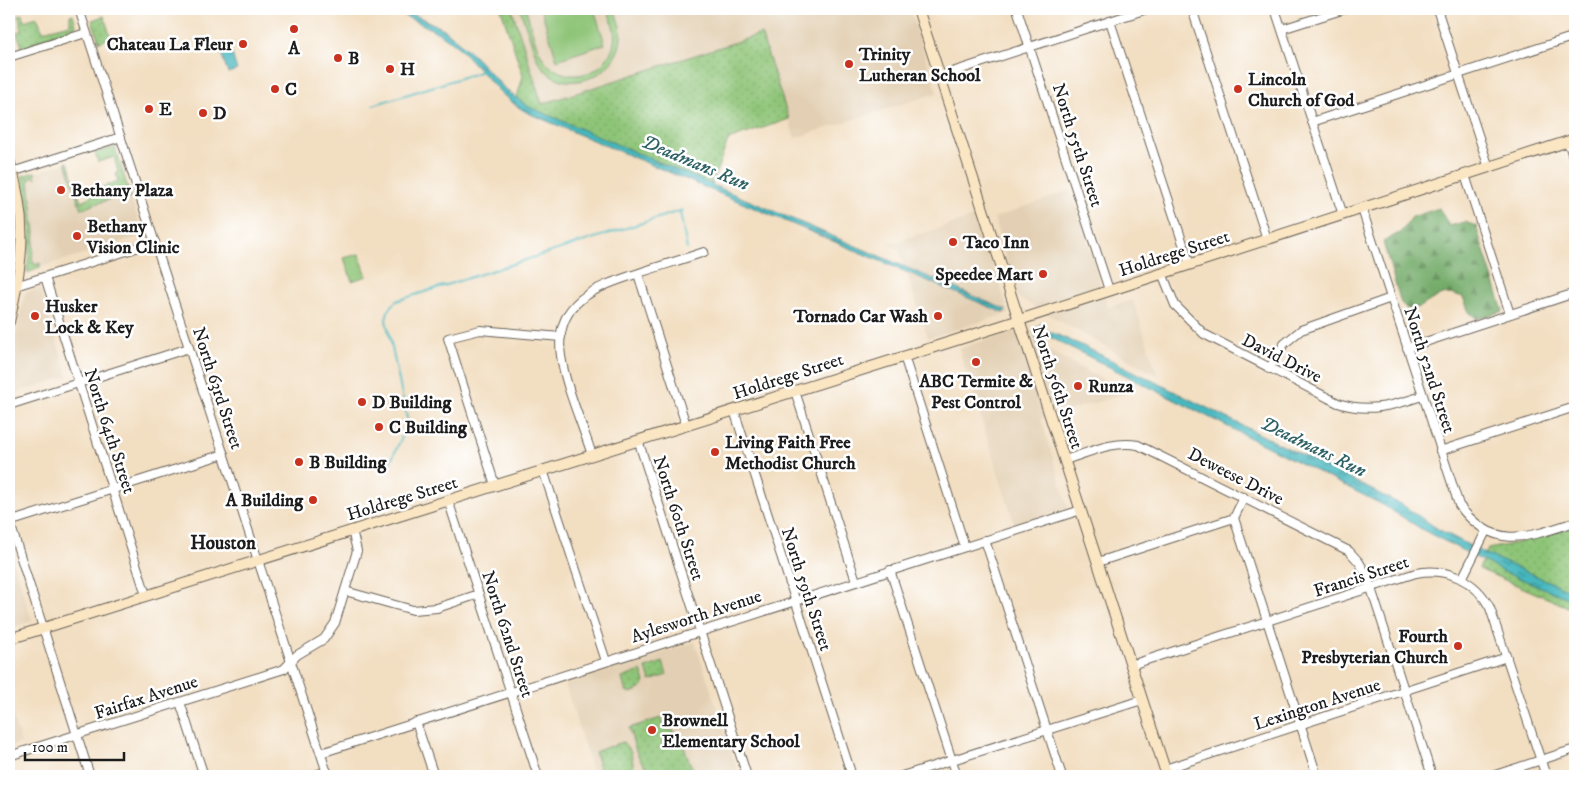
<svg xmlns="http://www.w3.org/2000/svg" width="1584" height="785" font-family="'IM FELL DW Pica',serif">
	<defs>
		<pattern id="grass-dots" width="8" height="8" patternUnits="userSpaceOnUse" patternTransform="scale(1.25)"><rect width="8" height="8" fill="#8ec477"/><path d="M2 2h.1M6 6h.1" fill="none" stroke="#7aa866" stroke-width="1.8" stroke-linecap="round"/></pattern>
		<pattern id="forest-firs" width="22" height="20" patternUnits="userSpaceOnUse" patternTransform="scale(1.25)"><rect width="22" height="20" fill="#72aa68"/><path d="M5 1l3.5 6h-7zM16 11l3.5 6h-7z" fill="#5d8a55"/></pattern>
		<pattern id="water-ripples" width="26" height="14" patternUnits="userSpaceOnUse" patternTransform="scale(1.25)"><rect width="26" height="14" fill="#47b7be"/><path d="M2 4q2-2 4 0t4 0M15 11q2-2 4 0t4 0" fill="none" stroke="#3a949a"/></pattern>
	</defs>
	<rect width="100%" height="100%" fill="#fff"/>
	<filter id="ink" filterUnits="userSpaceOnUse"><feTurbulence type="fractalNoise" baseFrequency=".02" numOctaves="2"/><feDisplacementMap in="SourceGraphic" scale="10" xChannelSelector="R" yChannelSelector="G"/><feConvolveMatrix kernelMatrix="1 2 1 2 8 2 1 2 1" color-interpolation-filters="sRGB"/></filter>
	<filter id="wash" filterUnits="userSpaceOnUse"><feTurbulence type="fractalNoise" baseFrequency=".0096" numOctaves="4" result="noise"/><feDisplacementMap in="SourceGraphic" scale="20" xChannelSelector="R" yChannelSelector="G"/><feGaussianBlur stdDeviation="1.12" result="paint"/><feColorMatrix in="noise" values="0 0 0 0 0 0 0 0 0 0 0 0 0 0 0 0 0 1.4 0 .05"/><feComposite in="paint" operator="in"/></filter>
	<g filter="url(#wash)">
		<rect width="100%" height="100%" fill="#f2dec1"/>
		<g fill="#e3d0b4">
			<polygon points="512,9 910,9 937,93 795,138 761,35 542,104"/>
			<polygon points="69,162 83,206 129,192 143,235 29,271 31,213 23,177"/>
			<polygon points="1071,190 1108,307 1133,300 1158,376 1017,297 994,218"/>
			<polygon points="977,216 1009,313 928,338 899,249 888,244"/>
			<polygon points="40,288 68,376 9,395 9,367 25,293"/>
			<polygon points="1013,331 1127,393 1041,419 1068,508 1015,526 959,349"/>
			<polygon points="9,548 32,621 9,629"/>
			<polygon points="695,642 739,776 594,776 565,684"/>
			<polygon points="9,704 21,743 9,747"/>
		</g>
		<g fill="url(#grass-dots)" stroke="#55704a">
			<polygon points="501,9 512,9 542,104 761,34 789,119 728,140 710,189 515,104 523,76"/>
			<polygon points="22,14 24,21 37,17 43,31 70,24 70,15 73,14 76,26 31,43 77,28 78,30 22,48 17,32 22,30 18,15"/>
			<polygon points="104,16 111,38 99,42 92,20"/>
			<polygon points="115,147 131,198 125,200 123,195 81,209 66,162 68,162 81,202 94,194 93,191 118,181 116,173 118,172 114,157 98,162 95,153"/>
			<polygon points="35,172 36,179 32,176 29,181 35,232 32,259 35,265 40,263 40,268 27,273 31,225 22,176"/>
			<polygon points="1575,525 1575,610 1479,569 1488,549 1521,542"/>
			<polygon points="663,662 667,675 650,681 646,668"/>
			<path d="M 641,671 L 645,682 C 642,689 637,691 630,693 L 625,690 L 622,678 Z"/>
			<path d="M 661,718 L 664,729 L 674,731 L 676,739 L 681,738 C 686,748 686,758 693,768 L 682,775 L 673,776 L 667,769 L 651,771 C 637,763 634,743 629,728 Z"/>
			<polygon points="623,742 631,752 635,776 602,776 595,752 610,746 614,747 614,745"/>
		</g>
		<path fill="url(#forest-firs)" stroke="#476342" d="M 1439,208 L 1449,226 L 1465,222 L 1476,226 L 1503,311 L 1477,319 L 1469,312 L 1463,297 C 1435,286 1427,311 1407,309 L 1401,303 L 1383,242 L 1401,232 L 1412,217 Z"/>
		<g fill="#8ec477" stroke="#55704a">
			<path d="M 520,9 L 526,9 C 531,25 535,49 546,62 C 569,87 608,74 614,42 C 616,30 611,20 607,9 L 614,9 C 617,18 622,28 621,38 C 617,80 558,100 537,59 Z"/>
			<polygon points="541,9 594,9 605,44 557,60"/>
			<polygon points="359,254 367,276 352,281 344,258"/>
		</g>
		<g fill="url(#water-ripples)" stroke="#326a6d">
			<path d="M 390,9 L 402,9 L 444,29 L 472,54 L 506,90 L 527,106 L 1006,310 L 1004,313 L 528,113 C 500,98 481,69 458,47 C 439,30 412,20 390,9 Z"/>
			<polygon points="230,47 237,70 228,73 220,50"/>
			<polygon points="1041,323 1041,328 1081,345 1404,506 1438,529 1486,554 1575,593 1575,601 1504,572 1423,530 1383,505 1040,332 1038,344 1034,331"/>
		</g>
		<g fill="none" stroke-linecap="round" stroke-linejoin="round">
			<g stroke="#47b7be" stroke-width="2">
				<polyline points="373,105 483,71"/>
				<polyline points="680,212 687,249"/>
				<polyline points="389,465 406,428 407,418 386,320 388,311 396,301 683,210"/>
			</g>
		</g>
	</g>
	<g filter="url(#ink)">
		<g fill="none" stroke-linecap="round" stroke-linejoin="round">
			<g stroke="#676056" stroke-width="10">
				<g id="street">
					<polyline points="79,9 328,776"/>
					<polyline points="1017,9 1109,290"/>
					<polyline points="1192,9 1267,239"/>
					<polyline points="1275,9 1343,215"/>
					<polyline points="1437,9 1489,168"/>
					<polyline points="1110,21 1190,265"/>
					<polyline points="1282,29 1345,9"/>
					<polyline points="9,57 86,33"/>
					<polyline points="940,76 1147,9"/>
					<polyline points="1312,122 1575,36"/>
					<polyline points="1568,141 1575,163"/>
					<polyline points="9,173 121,137"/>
					<polyline points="1465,175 1510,314"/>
					<path d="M 1362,209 L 1459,505 C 1493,552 1529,537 1575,522"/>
					<path d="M 1162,273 L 1175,305 L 1204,334 L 1338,403 C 1368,413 1392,406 1422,396"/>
					<polyline points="638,274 686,425"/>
					<polyline points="45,277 146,595"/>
					<polyline points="9,288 155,242"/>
					<polyline points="1407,348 1575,293"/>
					<polyline points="904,356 965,547"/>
					<polyline points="1269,369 1284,344 1301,330 1391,298"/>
					<polyline points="795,391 856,581"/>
					<polyline points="9,405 189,348"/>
					<polyline points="734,410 852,776"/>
					<polyline points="638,440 747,776"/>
					<polyline points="1440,451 1575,407"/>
					<path d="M 592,455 C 582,423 566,389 561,356 C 553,299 600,286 642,272 C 663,265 684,259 704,252"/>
					<path d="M 1065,460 C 1088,453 1113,440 1138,445 L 1349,551 L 1359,562 L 1367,576 L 1432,776"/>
					<polyline points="543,470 606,661"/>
					<polyline points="495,485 448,338 480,330 561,337"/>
					<polyline points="1244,497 1234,518 1317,776"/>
					<polyline points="448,500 538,776"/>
					<polyline points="9,520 90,776"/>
					<polyline points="9,522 224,454"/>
					<polyline points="985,540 1062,776"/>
					<polyline points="1098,562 1234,518"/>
					<polyline points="890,570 957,776"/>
					<polyline points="1462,579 1486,531"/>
					<polyline points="345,591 413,610 437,608 479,594"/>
					<path d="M 1131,665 L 1416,573 C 1446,567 1476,580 1490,608 L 1546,776"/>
					<polyline points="180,702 204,776"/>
					<polyline points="416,722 434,776"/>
					<polyline points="321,753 1081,510"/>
					<polyline points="9,756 284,669 297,655 324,639 335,623 357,551 352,530"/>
					<polyline points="1165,769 1507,657"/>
					<polyline points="312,776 327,771"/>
					<polyline points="902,776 1142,700"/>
					<polyline points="1492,776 1575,749"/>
				</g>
			</g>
			<g stroke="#676056" stroke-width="12">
				<g id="secondary">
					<polyline points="918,9 1167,776"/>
					<path d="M 9,160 C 28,221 23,261 9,322"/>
					<polyline points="9,639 1001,326 1575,139"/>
				</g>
			</g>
			<use href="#street" stroke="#fff" stroke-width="8"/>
			<use href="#secondary" stroke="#fbe6c4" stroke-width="10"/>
		</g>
	</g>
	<g fill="#c8321e" stroke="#fff" stroke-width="2">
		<circle cx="294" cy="29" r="5"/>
		<circle cx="243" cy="44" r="5"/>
		<circle cx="338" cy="58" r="5"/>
		<circle cx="849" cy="64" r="5"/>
		<circle cx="390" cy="69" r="5"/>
		<circle cx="275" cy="89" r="5"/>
		<circle cx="1238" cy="89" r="5"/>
		<circle cx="149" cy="109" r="5"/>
		<circle cx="203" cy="113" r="5"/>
		<circle cx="61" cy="190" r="5"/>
		<circle cx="77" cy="236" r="5"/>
		<circle cx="953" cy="242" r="5"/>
		<circle cx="1043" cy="274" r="5"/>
		<circle cx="35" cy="316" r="5"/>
		<circle cx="938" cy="316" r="5"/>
		<circle cx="976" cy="362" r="5"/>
		<circle cx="1078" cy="386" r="5"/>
		<circle cx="362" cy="402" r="5"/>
		<circle cx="379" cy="427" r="5"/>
		<circle cx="715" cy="452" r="5"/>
		<circle cx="299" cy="462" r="5"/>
		<circle cx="313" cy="500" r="5"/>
		<circle cx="1458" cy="646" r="5"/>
		<circle cx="652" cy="730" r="5"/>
	</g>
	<g text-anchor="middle" stroke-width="5" stroke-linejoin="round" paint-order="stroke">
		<g font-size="18" font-weight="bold" fill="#1c1c1c" stroke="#fff" text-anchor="start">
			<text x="233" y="50" text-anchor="end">Chateau La Fleur</text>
			<text x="294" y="54" text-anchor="middle">A</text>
			<text x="859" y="60">Trinity<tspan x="859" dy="21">Lutheran School</tspan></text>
			<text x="348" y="64">B</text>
			<text x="400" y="75">H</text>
			<text x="1248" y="85">Lincoln<tspan x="1248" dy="21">Church of God</tspan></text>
			<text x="285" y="95">C</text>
			<text x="159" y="115">E</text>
			<text x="213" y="119">D</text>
			<text x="71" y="196">Bethany Plaza</text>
			<text x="87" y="232">Bethany<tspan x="87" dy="21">Vision Clinic</tspan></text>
			<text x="963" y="248">Taco Inn</text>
			<text x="1033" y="280" text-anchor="end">Speedee Mart</text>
			<text x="45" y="312">Husker<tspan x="45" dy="21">Lock &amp; Key</tspan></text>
			<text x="928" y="322" text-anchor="end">Tornado Car Wash</text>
			<text x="976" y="387" text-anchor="middle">ABC Termite &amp;<tspan x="976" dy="21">Pest Control</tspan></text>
			<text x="1088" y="392">Runza</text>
			<text x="372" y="408">D Building</text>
			<text x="389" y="433">C Building</text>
			<text x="725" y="448">Living Faith Free<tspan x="725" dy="21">Methodist Church</tspan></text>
			<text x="309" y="468">B Building</text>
			<text x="303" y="506" text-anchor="end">A Building</text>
			<text x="1448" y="642" text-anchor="end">Fourth<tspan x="1448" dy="21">Presbyterian Church</tspan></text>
			<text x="662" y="726">Brownell<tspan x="662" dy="21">Elementary School</tspan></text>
		</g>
		<g font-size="18" fill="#1c1c1c" stroke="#fff">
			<text transform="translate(1078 145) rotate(72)" y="6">North 55th Street</text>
			<text transform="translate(1174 253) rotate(-18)" y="6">Holdrege Street</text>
			<text transform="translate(1282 358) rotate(27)" y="6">David Drive</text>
			<text transform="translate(1430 370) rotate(72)" y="6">North 52nd Street</text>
			<text transform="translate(788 376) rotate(-18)" y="6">Holdrege Street</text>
			<text transform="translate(1058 387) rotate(72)" y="6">North 56th Street</text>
			<text transform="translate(218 388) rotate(72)" y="6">North 63rd Street</text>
			<text transform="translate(110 431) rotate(72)" y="6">North 64th Street</text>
			<text transform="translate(1236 476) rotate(27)" y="6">Deweese Drive</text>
			<text transform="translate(402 498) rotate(-17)" y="6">Holdrege Street</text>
			<text transform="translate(679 518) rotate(72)" y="6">North 60th Street</text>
			<text transform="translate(1361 576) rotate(-18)" y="6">Francis Street</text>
			<text transform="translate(807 589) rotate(72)" y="6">North 59th Street</text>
			<text transform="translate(696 616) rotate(-18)" y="6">Aylesworth Avenue</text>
			<text transform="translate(508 634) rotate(72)" y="6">North 62nd Street</text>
			<text transform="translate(146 697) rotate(-18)" y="6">Fairfax Avenue</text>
			<text transform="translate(1317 704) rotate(-18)" y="6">Lexington Avenue</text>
		</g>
		<g font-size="19" font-style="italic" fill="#2f6265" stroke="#fff">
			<text transform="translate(696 162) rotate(23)" y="7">Deadmans Run</text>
			<text transform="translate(1314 446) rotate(26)" y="7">Deadmans Run</text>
		</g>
		<g font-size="19" font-weight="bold" fill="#1c1c1c" stroke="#fff">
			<text x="223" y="549">Houston</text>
		</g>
	</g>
	<rect width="1584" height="785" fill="none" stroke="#fff" stroke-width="30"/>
	<path d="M25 752v8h99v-8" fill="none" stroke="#1c1c1c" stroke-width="2.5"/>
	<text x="32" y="752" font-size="15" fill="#1c1c1c" stroke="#ffffff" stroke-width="4" paint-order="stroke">100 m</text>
</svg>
